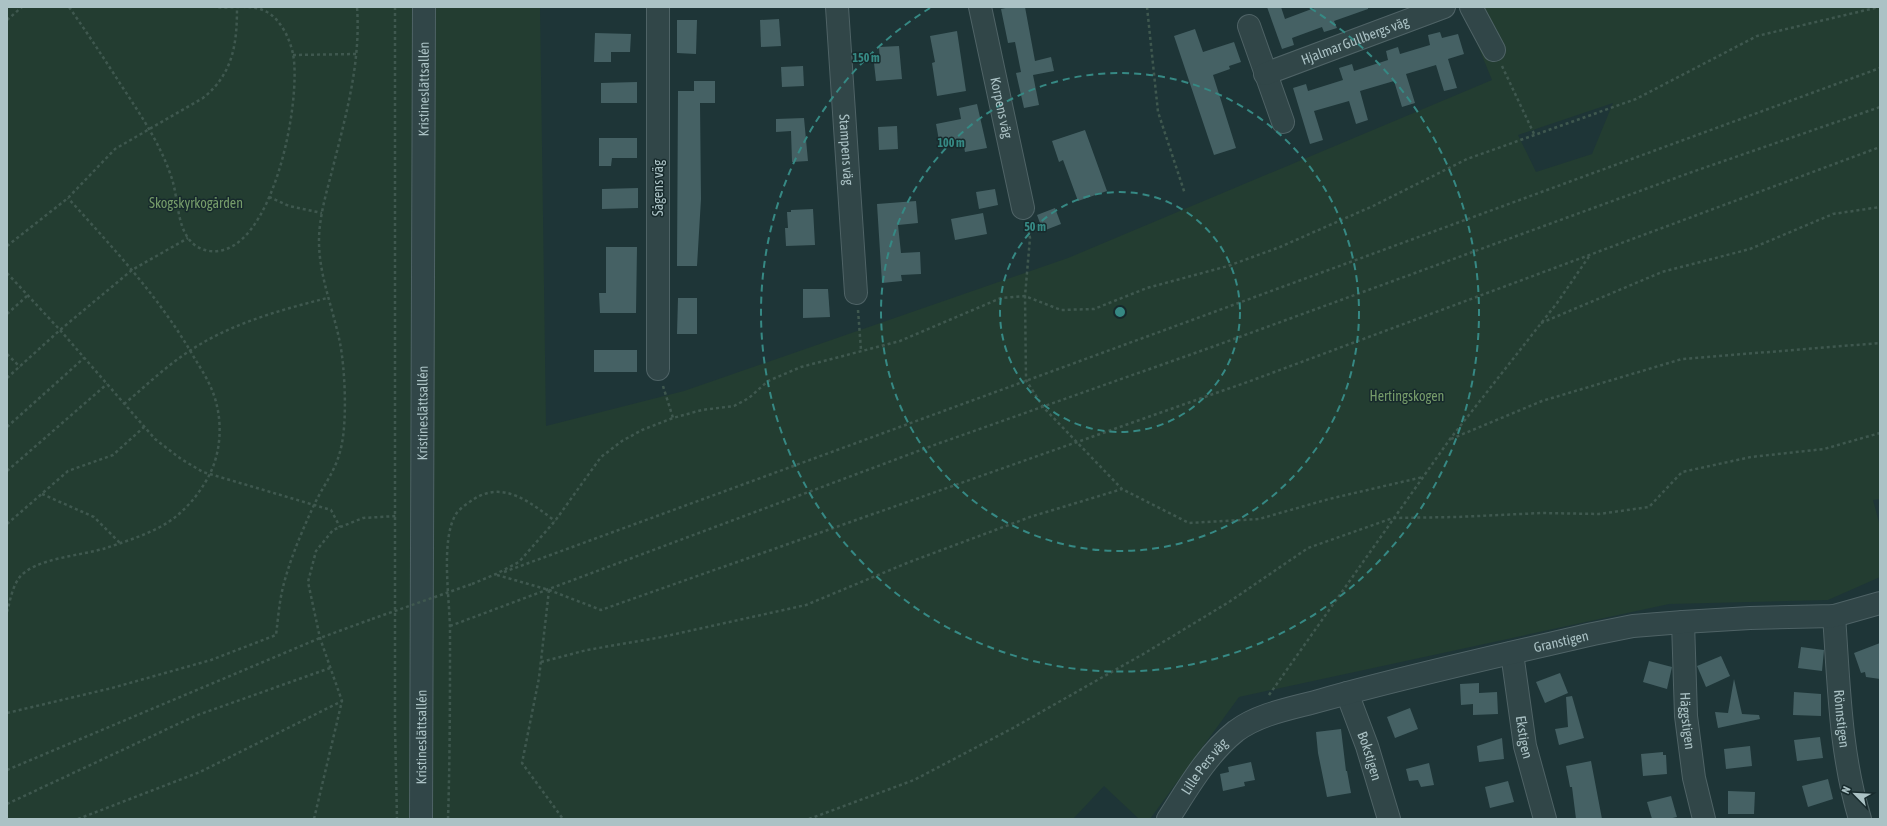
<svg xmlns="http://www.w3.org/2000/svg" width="1887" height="826" font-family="'Asap Condensed',sans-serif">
	<rect width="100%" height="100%" fill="#1e3537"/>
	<path fill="#233d31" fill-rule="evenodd" d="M 7,7 L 540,7 L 546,426 L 684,391 L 1068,258 L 1492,80 L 1462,7 L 1880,7 L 1880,499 L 1873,500 L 1880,526 L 1880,577 L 1828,600 L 1669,604 L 1239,697 L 1150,819 L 1139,819 L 1104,786 L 1073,819 L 7,819 ZM 1613,103 L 1592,154 L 1536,172 L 1518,135 Z"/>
	<g fill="#456164">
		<polygon points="1010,7 1025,7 1035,61 1051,57 1054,71 1033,75 1039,105 1024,108 1016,73 1021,72 1015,42 1008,43 1001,9"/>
		<polygon points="1267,7 1281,7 1285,19 1317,7 1368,7 1368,9 1334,21 1337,28 1324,32 1322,27 1292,38 1294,45 1282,49"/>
		<polygon points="779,19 781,46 761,47 760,20"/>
		<polygon points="677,20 697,20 696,54 677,53"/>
		<polygon points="1195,29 1203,52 1234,42 1241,62 1229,66 1230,69 1213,75 1236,148 1214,155 1174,36"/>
		<polygon points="957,31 966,91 937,96 932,63 935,62 930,36"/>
		<polygon points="1440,32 1442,38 1458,34 1464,54 1448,59 1457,88 1444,91 1436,65 1406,74 1415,103 1402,107 1394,81 1360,91 1368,120 1356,124 1349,101 1314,111 1323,140 1310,144 1293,88 1306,84 1308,91 1343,80 1339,68 1352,64 1354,71 1388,60 1386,51 1398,47 1400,54 1430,45 1428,35"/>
		<polygon points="595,33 631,34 630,52 611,52 611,62 594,62"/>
		<polygon points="899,46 902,79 876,81 874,63 880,62 879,47"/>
		<polygon points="803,66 804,86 782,87 781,67"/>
		<polygon points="694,81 715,81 715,103 700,103 701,199 697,266 677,266 678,91 694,91"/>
		<polygon points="637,82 637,103 601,103 601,83"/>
		<polygon points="977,104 987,148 965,152 963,141 940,146 936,124 961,119 959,108"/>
		<polygon points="804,118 808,161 792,162 791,131 776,132 776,119"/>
		<polygon points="897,126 898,149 879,150 878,127"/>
		<polygon points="1085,130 1107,191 1078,201 1063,160 1059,162 1052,141"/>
		<polygon points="599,138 637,138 637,158 612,158 611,166 599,166"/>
		<polygon points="638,188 638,208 602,209 602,189"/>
		<polygon points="995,189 998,205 979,209 976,192"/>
		<polygon points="916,201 918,223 898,225 901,253 920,252 921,274 901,275 902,281 882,283 877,204"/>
		<polygon points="1055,208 1061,224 1043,231 1037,215"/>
		<polygon points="813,209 815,245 786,246 785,228 788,228 787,212 791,212 791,210"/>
		<polygon points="983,213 987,234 955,240 951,219"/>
		<polygon points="606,247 637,247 636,313 600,313 599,293 606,293"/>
		<polygon points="803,289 828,289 830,317 803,318"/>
		<polygon points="678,298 697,298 697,334 677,334"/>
		<rect x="594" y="350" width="43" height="22"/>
		<polygon points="1880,643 1880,679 1866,677 1865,672 1861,673 1854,653"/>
		<polygon points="1801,647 1824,650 1822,671 1798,668"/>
		<polygon points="1721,656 1730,676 1706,687 1697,666"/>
		<polygon points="1649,661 1672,667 1667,689 1643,682"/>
		<polygon points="1560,673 1568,693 1545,703 1536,682"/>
		<polygon points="1734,679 1742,714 1759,715 1760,719 1718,728 1715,712 1728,713"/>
		<polygon points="1479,683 1479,693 1497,692 1498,714 1473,715 1473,704 1461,705 1460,684"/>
		<polygon points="1794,692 1821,694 1821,716 1793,715"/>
		<polygon points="1572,696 1584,738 1559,745 1555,729 1568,727 1566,697"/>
		<polygon points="1410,708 1418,729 1395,738 1387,717"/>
		<polygon points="1341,729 1346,771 1347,771 1351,793 1327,797 1318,753 1316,732"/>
		<polygon points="1820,737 1823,758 1797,761 1794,740"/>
		<polygon points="1502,738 1504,759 1479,762 1477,746"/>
		<polygon points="1750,746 1752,766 1726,769 1724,749"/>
		<polygon points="1663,752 1663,755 1666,755 1667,774 1643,776 1641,754"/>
		<polygon points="1591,761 1602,819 1576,819 1572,787 1570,787 1566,766"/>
		<polygon points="1251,762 1255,780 1244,782 1245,786 1223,791 1220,774 1229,772 1228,767"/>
		<polygon points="1429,763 1434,785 1421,787 1418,780 1409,781 1406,769"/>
		<polygon points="1828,779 1833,799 1808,807 1802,786"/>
		<polygon points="1508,781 1514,802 1490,808 1485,787"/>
		<polygon points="1728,791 1755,792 1754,814 1728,814"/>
		<polygon points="1671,796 1677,817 1668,819 1652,819 1647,802"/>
	</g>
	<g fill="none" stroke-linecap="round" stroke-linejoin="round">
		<g stroke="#4f6366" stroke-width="24">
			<g id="minor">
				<polyline points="658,7 658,369"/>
				<path id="s1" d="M 837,7 L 856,293"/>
				<path id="s2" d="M 980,7 L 1023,208"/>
				<polyline points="1471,7 1494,50"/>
				<polyline points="1249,26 1283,122"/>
				<path id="s3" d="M 1265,74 L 1444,7"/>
				<path id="s4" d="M 1834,616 C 1839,685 1840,753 1860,819"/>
				<path id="s5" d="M 1683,622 L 1686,716 L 1694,778 L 1704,819"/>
				<path id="s6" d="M 1512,653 L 1525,746 L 1545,819"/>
				<path id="s7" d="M 1347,693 L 1367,746 L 1389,819"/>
				<path id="s8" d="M 421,819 L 424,7"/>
				<path id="s9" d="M 1168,819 C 1188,788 1207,754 1236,731 C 1260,713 1294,708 1322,700 C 1411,675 1502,655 1593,634 L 1633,626 L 1683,622 L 1750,618 L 1834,616 L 1880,603"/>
			</g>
		</g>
		<g stroke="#3f584f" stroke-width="2.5" stroke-dasharray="3 3" stroke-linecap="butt">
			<path d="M 69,7 C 88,34 105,60 123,88 C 142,117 161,145 172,179 C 180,203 175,246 210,251 C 273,258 302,99 293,54 C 290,39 281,20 267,12 C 251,3 232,9 215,7"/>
			<polyline points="395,7 395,727 397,819"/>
			<polyline points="1147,7 1158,112 1185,194"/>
			<polyline points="7,20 22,7"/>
			<polyline points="293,55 357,54"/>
			<polyline points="1502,66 1535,136"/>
			<polyline points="269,197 289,206 322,213"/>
			<polyline points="1027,224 1030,238 1025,296 1026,380 1043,407 1122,489 1189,523 1259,519 1329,499 1423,477"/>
			<path d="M 7,246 L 68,198 L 115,149 L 203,98 C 233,74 237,44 237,8"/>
			<polyline points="7,273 60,330 155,439 181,459 203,472 331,510 340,527"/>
			<polyline points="858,310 861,350"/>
			<polyline points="7,314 27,296"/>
			<polyline points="1541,323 1662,272 1750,249 1833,214 1880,207"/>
			<polyline points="7,354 20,367"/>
			<polyline points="7,378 60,330 132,270 188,238"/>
			<polyline points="663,386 673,418"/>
			<path d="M 124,404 C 146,386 167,365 191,350 C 232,323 281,310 327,298"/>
			<polyline points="7,427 84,358"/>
			<polyline points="1451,439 1542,401 1682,359 1880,343"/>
			<polyline points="7,471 107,384"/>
			<polyline points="42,494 94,517 120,543"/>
			<polyline points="7,524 68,471 113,455 144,427"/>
			<polyline points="504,572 1880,68"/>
			<polyline points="497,575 549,590 601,610 1253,380 1880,147"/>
			<polyline points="472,584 496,574 519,562 555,521 601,457 622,441 642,430 673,418 702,410 734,406 749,398 768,381 801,367 900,341 1001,298 1025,296 1061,310 1094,309 1147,288 1228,266 1280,247 1373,206 1467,159 1636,99 1757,36 1879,7"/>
			<polyline points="549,590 539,678 522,763 563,819"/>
			<path d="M 7,612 C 10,601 12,588 19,578 C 34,558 81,556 106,548 C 124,542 143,536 160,527 C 179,517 195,500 206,481 C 220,458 223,428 216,402 C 212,386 203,372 195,359 C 161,299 114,249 68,198"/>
			<polyline points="450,626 937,444 1212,347 1692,172 1880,107"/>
			<polyline points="541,662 587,650 662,637 806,605 907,563 1030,517 1122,489"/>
			<polyline points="1269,695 1450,439 1557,303 1590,255"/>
			<path d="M 7,713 L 112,688 L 211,660 L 276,635 C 278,620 279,603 283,587 C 290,559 302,531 314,505 C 325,482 337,470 342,443 C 347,417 345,369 340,343 C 333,308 319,276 319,241 C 319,216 327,191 333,167 C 346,115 361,62 357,7"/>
			<polyline points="7,770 320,638 372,619"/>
			<polyline points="7,804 195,716 330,668"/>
			<polyline points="78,819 200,772 342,701"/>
			<polyline points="314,819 342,701 320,638 308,582 316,551 333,530 363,518 396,516"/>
			<path d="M 448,819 C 450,757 450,693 450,631 C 450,601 440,540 456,514 C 460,508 468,503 474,499 C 504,480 531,503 555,521"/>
			<polyline points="809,819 914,780 1013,728 1145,653 1229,602 1308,548 1393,518 1457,517 1542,513 1599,514 1649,507 1682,472 1751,457 1824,449 1880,433"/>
		</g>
		<use href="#minor" stroke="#314648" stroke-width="22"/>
		<polyline stroke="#3f584f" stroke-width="2.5" stroke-dasharray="3 3" stroke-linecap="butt" points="372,619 472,584"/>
	</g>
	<g fill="none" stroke="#368984" stroke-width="2" stroke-dasharray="7 5">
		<circle cx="1120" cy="312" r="120"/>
		<circle cx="1120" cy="312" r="239"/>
		<path d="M1310 8A359 359 0 1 1 930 8"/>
	</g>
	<g text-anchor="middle" stroke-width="3" stroke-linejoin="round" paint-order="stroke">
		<g font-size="14" fill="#abc2c5" stroke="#172a2c">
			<text dy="5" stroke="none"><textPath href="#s3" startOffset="96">Hjalmar Gullbergs väg</textPath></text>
			<text dy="5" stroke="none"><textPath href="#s8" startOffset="730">Kristineslättsallén</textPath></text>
			<text dy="5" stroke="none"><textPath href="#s2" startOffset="103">Korpens väg</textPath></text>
			<text dy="5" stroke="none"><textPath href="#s1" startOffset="143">Stampens väg</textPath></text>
			<text transform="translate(658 188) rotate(-90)" y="5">Sågens väg</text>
			<text dy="5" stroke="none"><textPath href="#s8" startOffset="406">Kristineslättsallén</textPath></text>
			<text dy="5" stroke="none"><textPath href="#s9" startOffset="450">Granstigen</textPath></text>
			<text dy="5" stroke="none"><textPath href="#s4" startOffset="103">Rönnstigen</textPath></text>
			<text dy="5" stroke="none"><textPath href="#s5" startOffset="99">Häggstigen</textPath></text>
			<text dy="5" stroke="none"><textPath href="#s8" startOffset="82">Kristineslättsallén</textPath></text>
			<text dy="5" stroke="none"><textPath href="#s6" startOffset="85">Ekstigen</textPath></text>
			<text dy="5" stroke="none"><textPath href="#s7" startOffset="67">Bokstigen</textPath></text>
			<text dy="5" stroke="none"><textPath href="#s9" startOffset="64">Lille Pers väg</textPath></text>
		</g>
		<g font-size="14" fill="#769c6a" stroke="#172a2c">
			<text x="196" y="208">Skogskyrkogården</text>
			<text x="1407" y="401">Hertingskogen</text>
		</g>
	</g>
	<circle cx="1120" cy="312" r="6" fill="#368984" stroke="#172a2c" stroke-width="2"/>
	<g font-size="12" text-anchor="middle" font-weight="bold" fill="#368984" stroke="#172a2c" stroke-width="3" stroke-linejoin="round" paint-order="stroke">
		<text x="866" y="62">150 m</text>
		<text x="951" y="147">100 m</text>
		<text x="1035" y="231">50 m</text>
	</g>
	<rect width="1887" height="826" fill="none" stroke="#abc2c5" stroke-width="16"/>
	<g transform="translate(1855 794) rotate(294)" stroke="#172a2c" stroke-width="3" paint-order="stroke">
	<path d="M0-3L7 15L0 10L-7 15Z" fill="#abc2c5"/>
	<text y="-6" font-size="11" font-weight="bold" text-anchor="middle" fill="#abc2c5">N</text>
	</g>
</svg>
